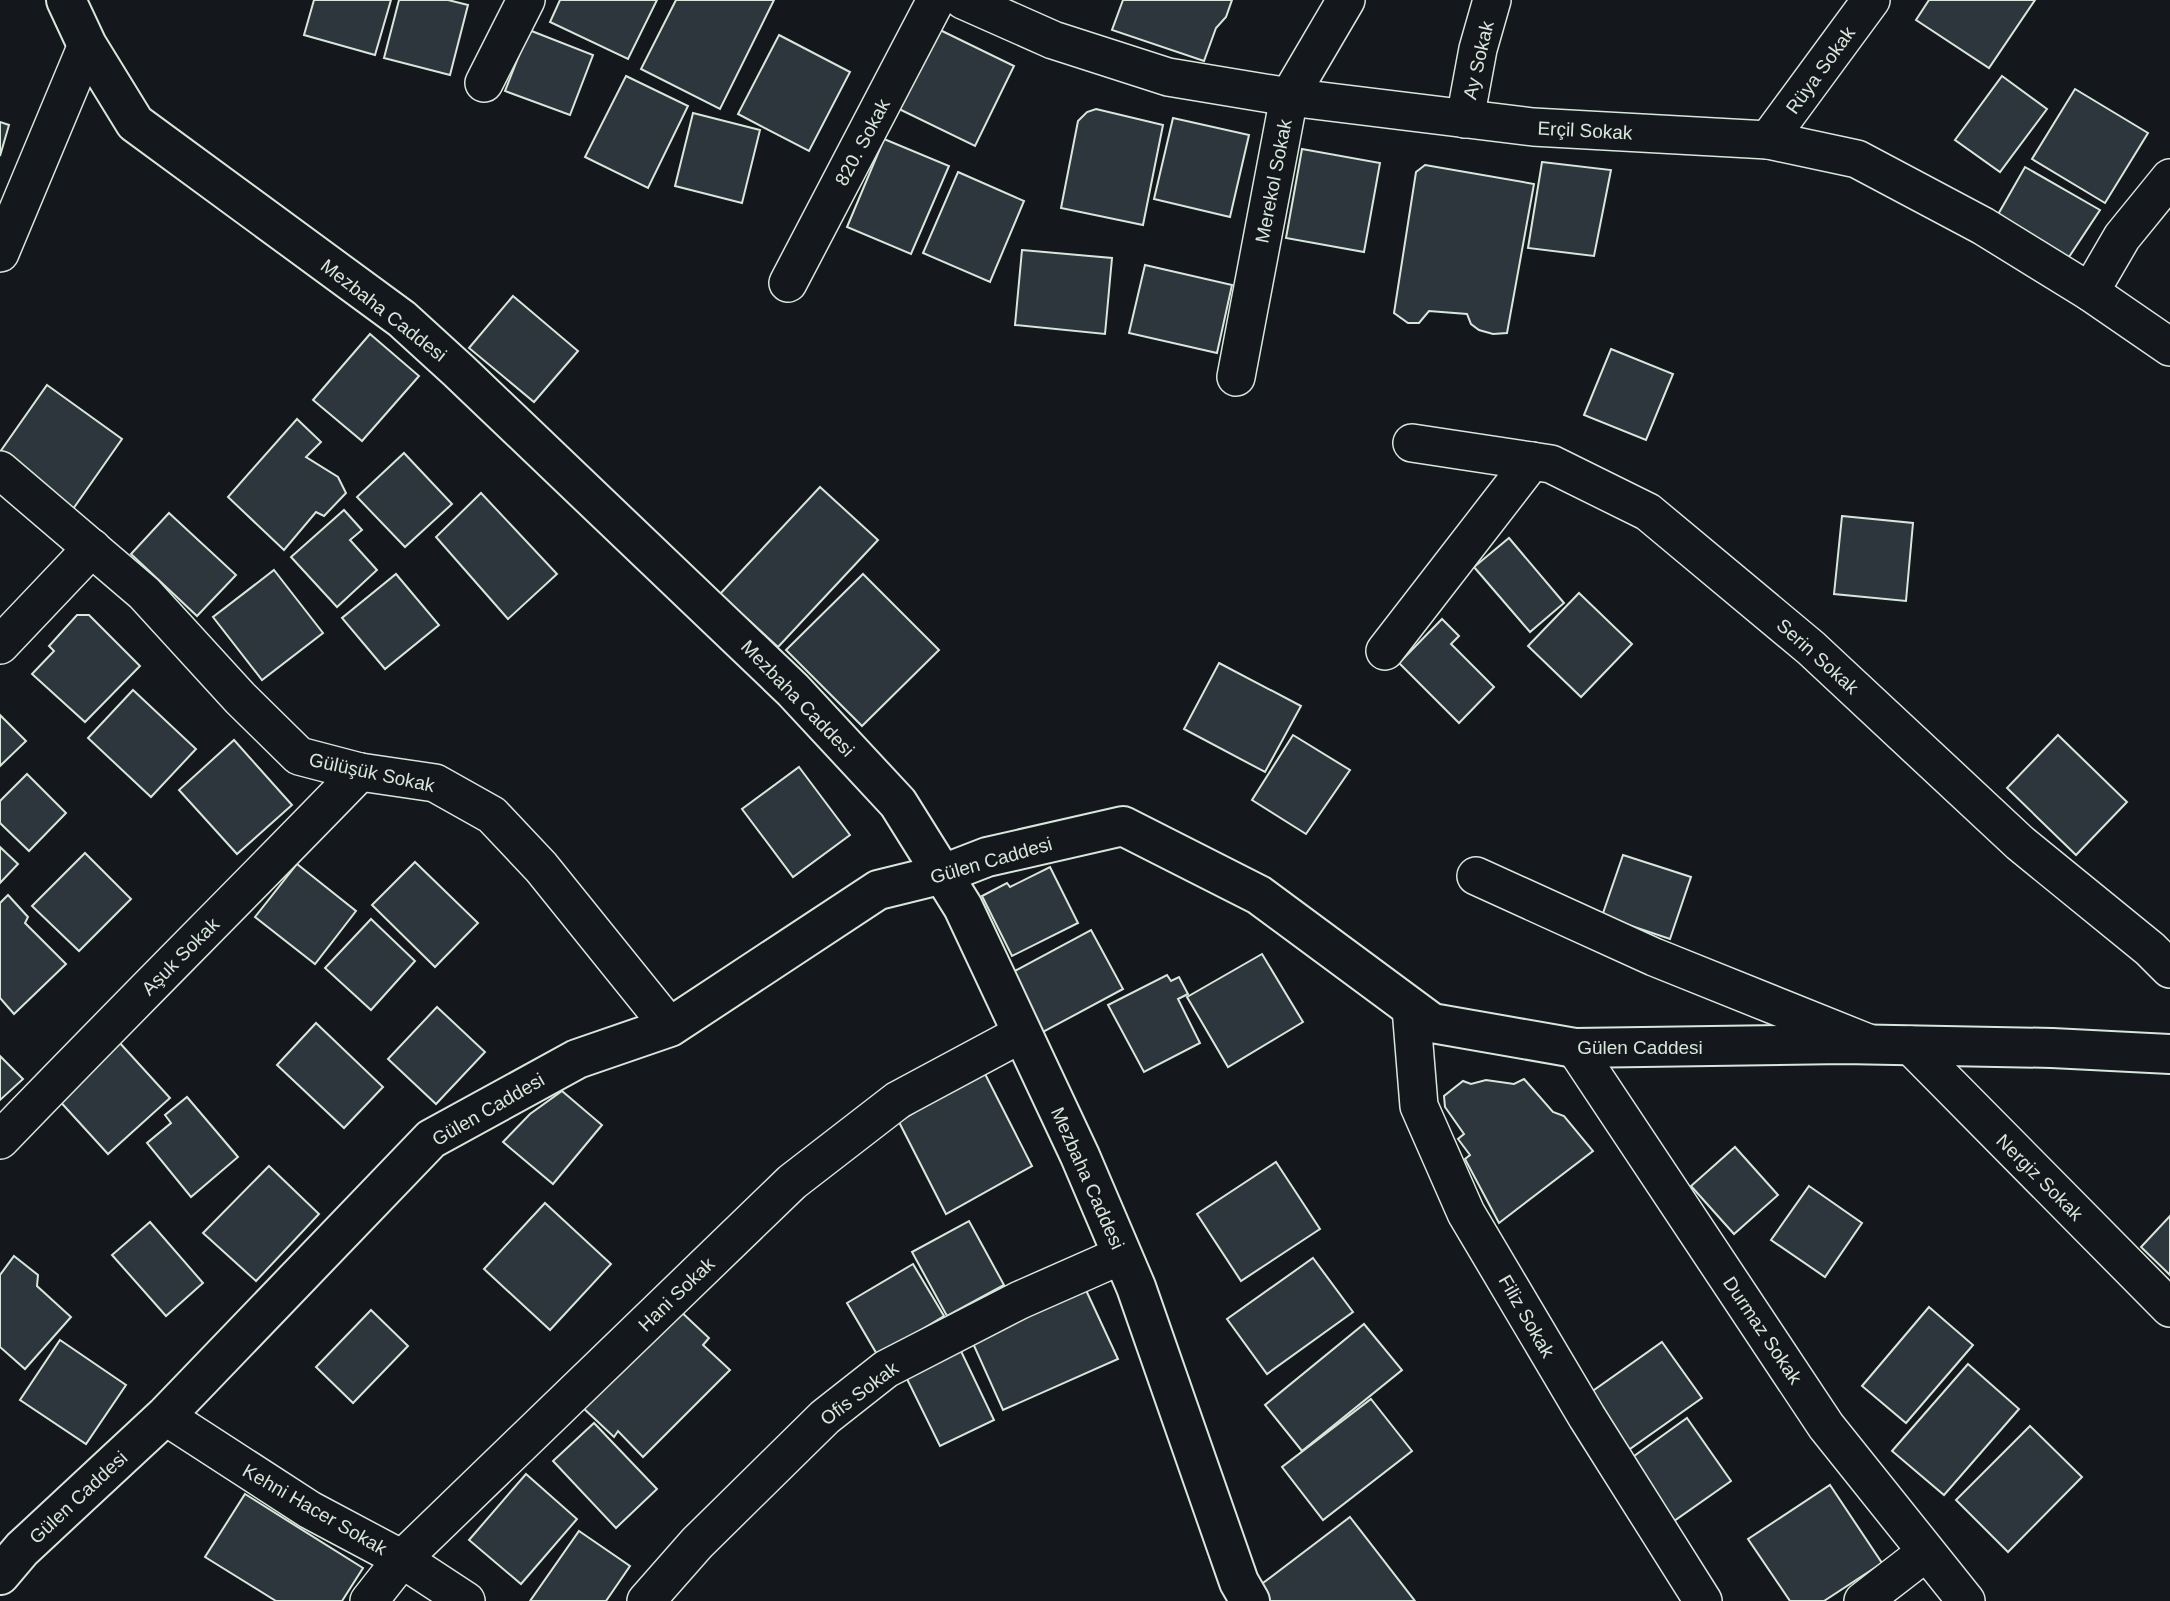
<svg xmlns="http://www.w3.org/2000/svg" width="2170" height="1601" font-family="Helvetica,sans-serif">
	<rect width="100%" height="100%" fill="#14181c"/>
	<g fill="#2c363c" stroke="#d8e6dc" stroke-width="2">
		<polygon points="314,0 391,0 375,55 304,35"/>
		<polygon points="399,0 448,0 468,5 450,75 384,58"/>
		<polygon points="560,0 657,0 628,59 550,22"/>
		<polygon points="676,0 774,0 720,109 641,69"/>
		<polygon points="1123,0 1232,0 1226,17 1216,28 1204,61 1112,30"/>
		<polygon points="1929,0 2035,0 1989,68 1916,20"/>
		<polygon points="938,29 1014,66 975,146 899,109"/>
		<polygon points="529,30 593,55 570,115 505,91"/>
		<polygon points="779,35 850,72 809,151 738,114"/>
		<polygon points="626,76 688,106 648,188 585,157"/>
		<polygon points="2002,76 2047,109 2000,172 1955,140"/>
		<polygon points="2075,89 2148,133 2105,203 2032,159"/>
		<polygon points="1096,109 1163,125 1143,225 1061,208 1078,121 1087,112"/>
		<polygon points="693,113 760,130 742,203 675,186"/>
		<polygon points="1173,118 1249,135 1230,217 1154,199"/>
		<polygon points="0,122 9,125 0,156"/>
		<polygon points="884,139 949,166 911,254 847,227"/>
		<polygon points="1302,149 1380,163 1364,252 1286,238"/>
		<polygon points="1542,162 1611,170 1594,256 1528,248"/>
		<polygon points="1425,165 1534,184 1507,333 1493,334 1479,330 1471,324 1467,314 1429,311 1419,323 1408,323 1394,313 1416,172"/>
		<polygon points="2025,167 2100,210 2067,260 1996,218"/>
		<polygon points="958,172 1024,201 990,282 923,253"/>
		<polygon points="1022,250 1112,258 1105,334 1015,325"/>
		<polygon points="1145,265 1232,285 1217,353 1129,333"/>
		<polygon points="513,296 578,351 534,402 469,348"/>
		<polygon points="370,334 419,376 362,441 313,400"/>
		<polygon points="1611,349 1673,374 1646,440 1584,415"/>
		<polygon points="47,385 122,439 73,509 0,452"/>
		<polygon points="297,419 321,442 306,457 338,477 346,493 324,516 316,512 284,550 228,497"/>
		<polygon points="404,453 452,504 405,547 357,497"/>
		<polygon points="820,487 878,540 778,647 720,594"/>
		<polygon points="481,493 557,574 508,619 436,537"/>
		<polygon points="344,510 362,530 350,540 377,570 337,607 291,557"/>
		<polygon points="169,513 236,575 197,616 131,554"/>
		<polygon points="1842,516 1913,523 1906,601 1834,594"/>
		<polygon points="1509,538 1564,603 1530,632 1474,567"/>
		<polygon points="274,570 323,633 262,680 213,617"/>
		<polygon points="396,574 439,625 385,669 342,618"/>
		<polygon points="863,574 939,650 862,726 786,650"/>
		<polygon points="1579,593 1632,644 1581,697 1528,646"/>
		<polygon points="77,615 89,615 140,666 85,722 32,674 54,651 49,646"/>
		<polygon points="1442,619 1459,636 1451,644 1494,687 1459,723 1399,663"/>
		<polygon points="1219,663 1301,706 1265,772 1184,729"/>
		<polygon points="133,690 196,749 151,797 88,738"/>
		<polygon points="0,715 26,741 0,766"/>
		<polygon points="1293,735 1350,770 1306,834 1252,800"/>
		<polygon points="2058,735 2127,802 2076,855 2007,788"/>
		<polygon points="234,740 292,805 237,854 179,790"/>
		<polygon points="799,767 850,835 793,877 742,809"/>
		<polygon points="27,774 66,813 29,851 0,823 0,801"/>
		<polygon points="0,847 18,864 0,883"/>
		<polygon points="85,853 131,899 79,951 32,906"/>
		<polygon points="1623,855 1691,877 1670,939 1602,916"/>
		<polygon points="415,862 478,923 435,967 372,905"/>
		<polygon points="297,864 356,911 315,964 255,917"/>
		<polygon points="1050,867 1078,923 1012,956 982,896 1007,883 1010,887"/>
		<polygon points="8,895 28,917 25,923 66,964 14,1014 0,998 0,903"/>
		<polygon points="371,919 415,961 371,1010 325,968"/>
		<polygon points="1091,930 1123,989 1043,1032 1011,973"/>
		<polygon points="1262,954 1303,1022 1228,1067 1187,997"/>
		<polygon points="1167,975 1171,981 1179,977 1188,994 1178,999 1200,1043 1144,1072 1108,1005"/>
		<polygon points="437,1007 485,1052 436,1104 388,1059"/>
		<polygon points="316,1023 383,1087 344,1128 277,1065"/>
		<polygon points="118,1041 170,1098 108,1154 56,1097"/>
		<polygon points="0,1056 23,1079 0,1100"/>
		<polygon points="983,1070 1032,1166 946,1214 899,1122"/>
		<polygon points="1524,1079 1553,1112 1564,1116 1593,1151 1499,1223 1465,1159 1470,1155 1458,1139 1464,1134 1445,1107 1444,1096 1463,1081 1471,1084 1486,1080 1514,1084"/>
		<polygon points="562,1091 602,1125 553,1184 503,1142 530,1114"/>
		<polygon points="187,1097 238,1157 191,1197 147,1143 171,1123 165,1115"/>
		<polygon points="1735,1147 1778,1195 1734,1234 1691,1186"/>
		<polygon points="1276,1162 1320,1229 1241,1281 1197,1214"/>
		<polygon points="269,1166 319,1214 256,1281 203,1233"/>
		<polygon points="1809,1186 1862,1223 1825,1277 1771,1240"/>
		<polygon points="545,1203 611,1264 550,1330 484,1269"/>
		<polygon points="2170,1216 2170,1275 2141,1247"/>
		<polygon points="969,1221 1004,1285 947,1316 912,1252"/>
		<polygon points="150,1222 203,1283 166,1316 112,1255"/>
		<polygon points="14,1256 38,1275 37,1286 71,1317 25,1369 0,1347 0,1275"/>
		<polygon points="1313,1258 1353,1312 1267,1374 1227,1319"/>
		<polygon points="913,1264 944,1316 878,1356 847,1303"/>
		<polygon points="1085,1288 1118,1359 1003,1410 971,1339"/>
		<polygon points="1929,1307 1973,1345 1906,1423 1862,1386"/>
		<polygon points="677,1308 709,1338 703,1345 730,1370 643,1457 618,1431 614,1437 581,1406"/>
		<polygon points="371,1310 408,1346 353,1403 316,1367"/>
		<polygon points="1364,1324 1402,1370 1302,1451 1265,1405"/>
		<polygon points="60,1340 126,1385 86,1444 20,1400"/>
		<polygon points="1662,1342 1702,1398 1627,1451 1587,1395"/>
		<polygon points="959,1347 994,1420 940,1446 905,1375"/>
		<polygon points="1968,1364 2019,1409 1944,1495 1892,1451"/>
		<polygon points="1371,1399 1412,1451 1323,1520 1282,1467"/>
		<polygon points="1687,1418 1731,1481 1674,1521 1630,1459"/>
		<polygon points="594,1423 657,1489 616,1528 553,1461"/>
		<polygon points="2030,1426 2082,1477 2008,1552 1956,1500"/>
		<polygon points="526,1474 577,1519 521,1584 469,1540"/>
		<polygon points="1830,1485 1882,1563 1824,1601 1790,1601 1748,1539"/>
		<polygon points="245,1494 363,1568 342,1601 276,1601 205,1557"/>
		<polygon points="1350,1517 1415,1601 1270,1601 1259,1586"/>
		<polygon points="579,1531 630,1566 606,1601 530,1601"/>
	</g>
	<g fill="none" stroke-linecap="round" stroke-linejoin="round">
		<g stroke="#d8e6dc" stroke-width="40">
			<g id="street">
				<polyline points="963,0 1053,40 1168,77 1289,97 1533,127 1768,140 1857,159 1983,226 2090,292 2170,347"/>
				<polyline points="484,83 526,0"/>
				<polyline points="1465,119 1478,49 1492,0"/>
				<polyline points="1768,140 1871,0"/>
				<polyline points="0,253 87,45"/>
				<polyline points="788,283 936,0"/>
				<polyline points="2090,292 2122,237 2170,178"/>
				<polyline points="1236,377 1289,97 1346,0"/>
				<polyline points="1412,443 1551,464 1648,512 1811,648 2020,843 2150,949 2170,969"/>
				<polyline points="0,470 144,593 240,698 299,756 360,772 435,783 492,815 541,867 670,1027"/>
				<polyline points="0,645 92,548"/>
				<polyline points="1385,651 1532,461"/>
				<polyline points="1476,876 1654,957 1868,1043"/>
				<polyline points="1411,1008 1419,1106 1466,1213 1587,1417 1703,1601"/>
				<polyline points="1910,1045 2170,1308"/>
				<polyline points="1575,1048 1826,1426 1966,1601"/>
				<path d="M 0,1140 C 119,1016 241,895 360,772"/>
				<polyline points="165,1416 310,1510 402,1559 466,1601"/>
				<polyline points="369,1601 402,1559 792,1182 898,1100 1021,1034"/>
				<polyline points="646,1601 697,1543 825,1417 886,1369 1020,1300 1122,1255"/>
				<polyline points="1863,1601 1925,1553"/>
			</g>
		</g>
		<g stroke="#d8e6dc" stroke-width="42">
			<g id="secondary">
				<polyline points="66,0 87,45 135,123 402,319 459,371 793,690 898,803 963,907 1080,1156 1136,1287 1239,1582 1250,1601"/>
				<polyline points="0,1575 22,1549 165,1416 431,1139 577,1059 670,1027 878,890 943,874 987,857 1123,826 1259,895 1432,1023 1575,1048 1844,1044 2052,1048 2170,1054"/>
			</g>
		</g>
		<use href="#street" stroke="#14181c" stroke-width="37"/>
		<use href="#secondary" stroke="#14181c" stroke-width="38"/>
	</g>
	<g text-anchor="middle" stroke-width="5" stroke-linejoin="round" paint-order="stroke">
		<g font-size="19" fill="#d8e6dc" stroke="#14181c">
			<text transform="translate(1478 60) rotate(-77)" y="7">Ay Sokak</text>
			<text transform="translate(1820 70) rotate(-54)" y="7">Rüya Sokak</text>
			<text transform="translate(1585 130) rotate(3)" y="7">Erçil Sokak</text>
			<text transform="translate(862 142) rotate(-62)" y="7">820. Sokak</text>
			<text transform="translate(1273 181) rotate(-79)" y="7">Merekol Sokak</text>
			<text transform="translate(384 310) rotate(38)" y="7">Mezbaha Caddesi</text>
			<text transform="translate(1818 656) rotate(42)" y="7">Serin Sokak</text>
			<text transform="translate(798 698) rotate(46)" y="7">Mezbaha Caddesi</text>
			<text transform="translate(372 772) rotate(12)" y="7">Gülüşük Sokak</text>
			<text transform="translate(991 860) rotate(-16)" y="7">Gülen Caddesi</text>
			<text transform="translate(180 956) rotate(-45)" y="7">Aşuk Sokak</text>
			<text x="1640" y="1054">Gülen Caddesi</text>
			<text transform="translate(488 1109) rotate(-30)" y="7">Gülen Caddesi</text>
			<text transform="translate(2040 1177) rotate(45)" y="7">Nergiz Sokak</text>
			<text transform="translate(1088 1178) rotate(66)" y="7">Mezbaha Caddesi</text>
			<text transform="translate(676 1294) rotate(-44)" y="7">Hani Sokak</text>
			<text transform="translate(1527 1316) rotate(60)" y="7">Filiz Sokak</text>
			<text transform="translate(1763 1330) rotate(56)" y="7">Durmaz Sokak</text>
			<text transform="translate(859 1393) rotate(-37)" y="7">Ofis Sokak</text>
			<text transform="translate(78 1497) rotate(-43)" y="7">Gülen Caddesi</text>
			<text transform="translate(315 1509) rotate(30)" y="7">Kehni Hacer Sokak</text>
		</g>
	</g>
</svg>
